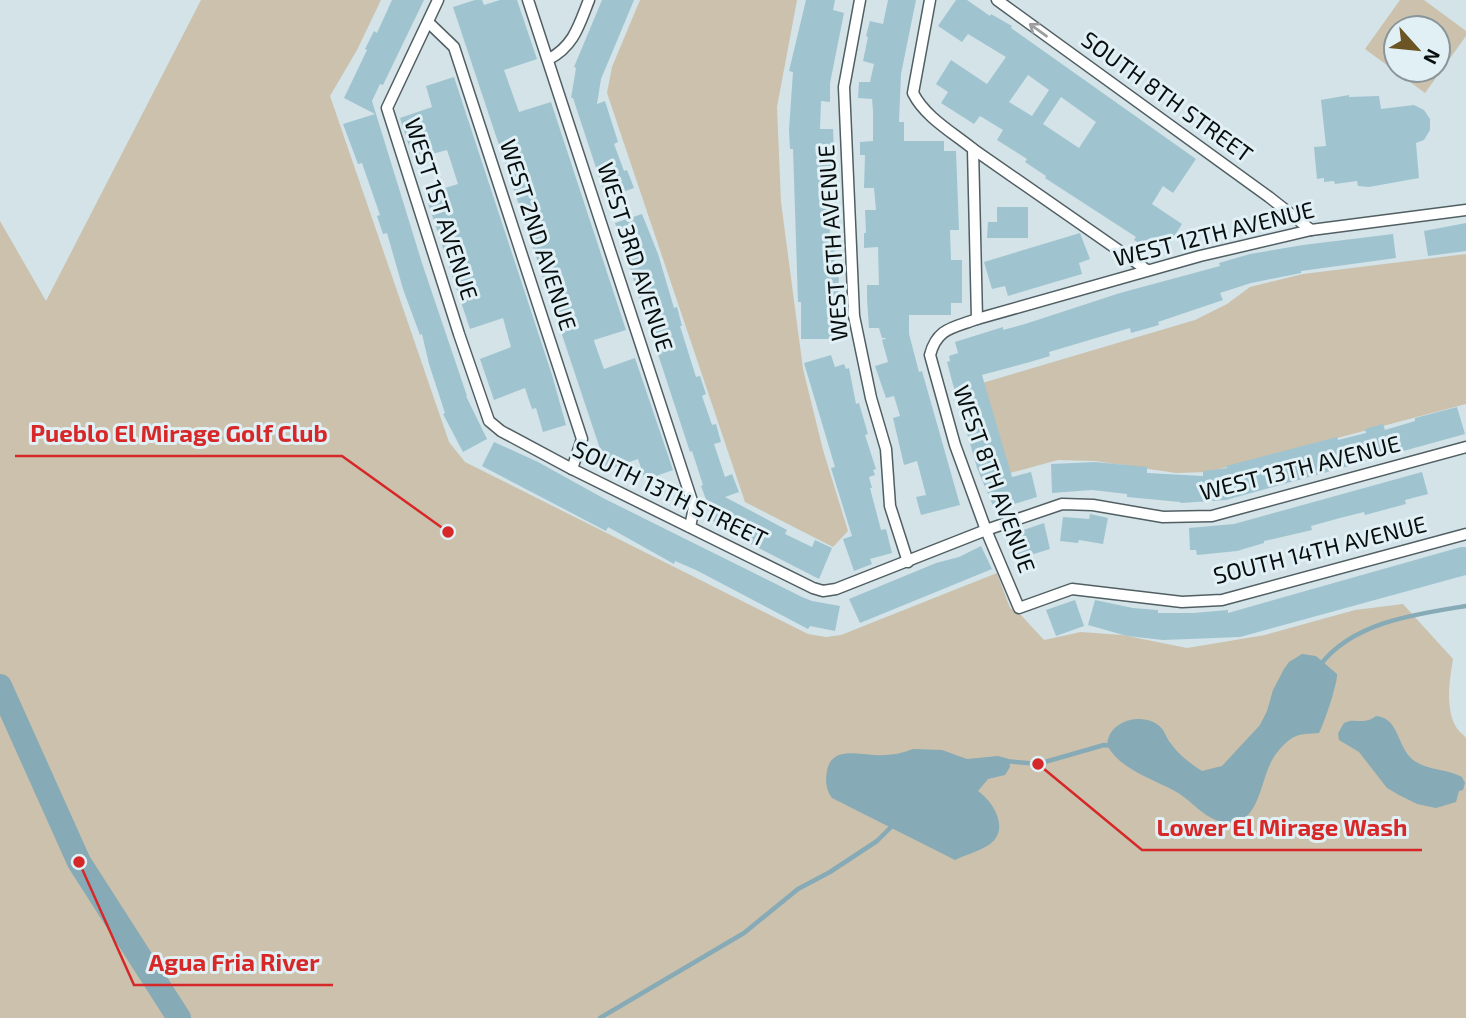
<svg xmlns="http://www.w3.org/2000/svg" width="1466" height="1018" font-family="'Exo 2',sans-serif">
	<rect width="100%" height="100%" fill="#d3e3e8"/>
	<g fill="#cbc1ad" fill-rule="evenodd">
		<path d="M 201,0 L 381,0 L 357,50 L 330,96 L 449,442 L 465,462 L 808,634 L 826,637 L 841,635 L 997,573 L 1010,608 L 1020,614 L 1044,640 L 1081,632 L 1122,635 L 1187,648 L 1265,635 L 1355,610 L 1403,604 L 1453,659 C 1450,678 1445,706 1455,725 C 1457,730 1463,734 1466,738 L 1466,1018 L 0,1018 L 0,221 L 46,301 Z"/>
		<polygon points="640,0 797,0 777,107 781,202 803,369 823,450 848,531 833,547 745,502 607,93 612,67"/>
		<path d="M 1400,0 L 1424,0 L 1466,31 L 1466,36 L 1425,93 L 1365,49 ZM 1396,28 L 1438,28 L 1438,70 L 1396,70 Z"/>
		<polygon points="1466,254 1466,404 1208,472 1176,473 1095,461 1058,460 1010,473 979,384 1195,320 1227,304 1250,287 1303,274"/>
	</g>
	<g fill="#86aab6">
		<path d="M 1302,654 L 1316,656 L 1337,674 C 1338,682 1324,724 1319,733 C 1310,734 1300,733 1292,738 C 1284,743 1275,754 1271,762 C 1260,783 1258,830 1222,822 C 1202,817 1192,800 1173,790 C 1150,778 1120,769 1107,745 C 1108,734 1113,728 1122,723 C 1135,716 1155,718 1163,730 C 1166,735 1168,741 1172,745 C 1180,756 1191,764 1202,771 L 1222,766 L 1260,725 L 1267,711 L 1273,690 L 1284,669 L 1289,662 Z"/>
		<path d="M 1376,716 C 1398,718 1397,743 1410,757 C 1423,771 1446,768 1462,777 L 1465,783 L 1463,790 L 1459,791 L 1456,802 L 1436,808 L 1417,804 L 1399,795 L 1387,788 L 1359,752 L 1339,740 L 1338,733 L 1344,723 C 1355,717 1363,726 1376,716 Z"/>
		<path d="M 913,749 L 942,750 L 967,759 L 998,756 L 1009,759 L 1010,767 L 1005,775 L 988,779 L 978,791 C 995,803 1011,832 987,846 C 977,852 965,855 955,860 L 832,798 C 826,790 825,781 827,771 C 831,747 857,754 874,755 C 887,756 901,754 913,749 Z"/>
	</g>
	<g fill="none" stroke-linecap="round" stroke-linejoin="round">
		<g stroke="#86aab6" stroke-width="4.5">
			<path d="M 1321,664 C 1354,622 1416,614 1466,606"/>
			<polyline points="1005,761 1038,764 1104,745 1112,746"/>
			<polyline points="600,1018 744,933 798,889 830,872 877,841 893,825"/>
		</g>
		<polyline stroke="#86aab6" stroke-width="24" points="0,686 79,862 179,1018"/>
	</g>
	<g fill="#9fc4d0" fill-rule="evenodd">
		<polygon points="392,0 424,0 383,85 380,84 372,101 422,263 467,396 466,396 487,439 463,452 443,414 445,413 429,364 422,334 420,335 403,289 387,233 383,234 377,216 380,215 362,163 358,164 343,124 375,114 344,98 367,50 365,49 374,31 377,33"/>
		<polygon points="475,0 482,0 484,5 500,0 517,0 537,59 504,70 519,112 551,102 626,330 594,340 595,344 604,369 635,358 673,470 645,480 638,459 607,470 453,7"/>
		<polygon points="602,0 634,0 601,79 597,104 605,101 618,142 614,144 624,171 627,170 634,188 606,198 573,98 571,98 576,68 574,67"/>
		<polygon points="806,0 835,0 833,10 844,13 830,83 830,102 821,101 820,129 833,129 837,215 829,215 830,235 835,235 834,271 839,271 838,307 841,307 841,324 835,324 836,339 801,339 801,302 798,302 793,149 790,149 789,130 793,72 789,71"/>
		<polygon points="888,0 916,0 901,74 899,122 904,122 904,141 944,141 944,151 956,151 959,230 950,230 951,260 962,260 962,303 951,303 951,315 909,315 909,334 919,372 922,371 960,505 921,515 916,497 926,495 917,461 904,465 893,418 900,416 894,396 886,398 875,366 888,362 882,340 887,338 882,338 879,328 869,328 867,299 867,285 879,285 878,247 864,248 864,233 866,233 865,210 876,210 874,188 864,188 865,155 860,155 860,142 873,141 873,111 872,99 858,98 859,82 870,82 874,64 863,61 868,37 866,36 870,21 883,24"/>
		<path d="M 956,0 L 967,0 L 990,16 L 991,14 L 1012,26 L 1011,28 L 1196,159 L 1173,193 L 1163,186 L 1152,204 L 1182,224 L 1167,248 L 1156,241 L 1150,250 L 1134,240 L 1136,237 L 1045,178 L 1046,176 L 1025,162 L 1027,159 L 997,140 L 1003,130 L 980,116 L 974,124 L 941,103 L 948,92 L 936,84 L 951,60 L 987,84 L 1006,57 L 968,34 L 962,42 L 938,26 ZM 1028,75 L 1049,90 L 1032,116 L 1009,102 ZM 1061,97 L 1096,122 L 1079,148 L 1043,124 Z"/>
		<polygon points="454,77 552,375 566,425 543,432 536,408 532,409 525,388 494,400 480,359 511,347 503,318 470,329 425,194 458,184 450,159 447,150 413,159 400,118 432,107 426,86"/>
		<polygon points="1349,95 1349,97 1379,96 1381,109 1414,105 1424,110 1430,119 1430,130 1424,140 1416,143 1419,178 1369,187 1358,186 1357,181 1335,184 1334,181 1324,182 1324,178 1317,179 1314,147 1326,146 1321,100"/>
		<polygon points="997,207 1028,207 1028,238 987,238 988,222 997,222"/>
		<polygon points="642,214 658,254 674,308 677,307 682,326 680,326 696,377 700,376 706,394 702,396 712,425 716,424 721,442 714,444 725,477 732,474 739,492 725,497 787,530 785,534 812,547 815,540 832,548 819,579 735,536 736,534 709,519 712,515 701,486 703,485 692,451 690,452 615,223"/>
		<polygon points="1466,223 1466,251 1428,256 1424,231"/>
		<polygon points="1080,233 1090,259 1079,263 1082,274 1008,296 1005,286 992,289 984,262"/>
		<polygon points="1393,234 1396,258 1301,271 1301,273 1251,283 1220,293 1223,300 1158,322 1159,325 1131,333 1130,328 1049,352 1050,356 1030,362 982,375 1012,477 1031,472 1037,497 1014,504 1014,506 996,513 977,468 952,381 947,362 950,361 949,356 958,353 955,342 1003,327 1003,330 1025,324 1120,293 1220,266 1219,263 1250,254 1303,245"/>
		<polygon points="831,355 835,367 844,364 846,369 849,368 856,404 859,403 868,434 865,435 876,469 873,470 875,475 869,477 872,488 870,488 881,530 886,529 892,553 870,559 872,564 854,571 843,539 852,536 831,468 835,467 804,363"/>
		<polygon points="1457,407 1465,434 1226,500 1181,503 1180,502 1127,497 1127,494 1092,490 1052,493 1051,464 1095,462 1147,467 1147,473 1203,476 1203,471 1227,468 1226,466 1337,437 1338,440 1366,433 1365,429 1383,424 1385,430 1415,421 1415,418"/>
		<polygon points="494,442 538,462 603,498 802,597 812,601 840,606 835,631 810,626 808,629 696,570 675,561 674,564 608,527 606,531 482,466"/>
		<polygon points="1422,472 1428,494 1405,500 1406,504 1365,515 1364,512 1340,518 1311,526 1312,530 1264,541 1264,543 1237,551 1197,555 1196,550 1190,550 1189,528 1234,524"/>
		<polygon points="1090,514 1108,518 1103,544 1079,540 1078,543 1060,541 1063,517 1089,519"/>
		<polygon points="1044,523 1050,549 1014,560 1006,536"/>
		<polygon points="981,546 992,569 860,623 849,599 936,563 959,557"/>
		<polygon points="1461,547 1466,547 1466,575 1240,637 1163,640 1127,636 1088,625 1095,600 1133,608 1158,610 1158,613 1193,613 1228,610 1228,613"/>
		<polygon points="1075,600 1084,626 1056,636 1046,610"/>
	</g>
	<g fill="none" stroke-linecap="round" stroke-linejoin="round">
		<g stroke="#515f63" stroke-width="13">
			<g id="minor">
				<polyline points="438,0 387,108 459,334 489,421 501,431 572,469 813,588 823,591 836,589 986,530 1062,504 1093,505 1163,517 1212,516 1466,447"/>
				<polyline points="528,0 694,507 690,527"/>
				<polyline points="860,0 844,87 854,316 871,398 886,449 890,506 908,562"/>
				<path d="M 930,0 L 913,93 C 925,117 952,132 973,149 L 977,319 C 953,328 937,328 930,355 L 955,445 L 986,530 L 1019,608 L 1072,589 L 1182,602 L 1222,600 L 1466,534"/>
				<polyline points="997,0 1269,197 1311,230"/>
				<polyline points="429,23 454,47 582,439 572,469"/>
				<path d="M 549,59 C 574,46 579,25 589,0"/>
				<polyline points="973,149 1147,270"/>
				<polyline points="977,319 1200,256 1311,230 1466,210"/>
			</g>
		</g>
		<use href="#minor" stroke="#fff" stroke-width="10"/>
	</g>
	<defs><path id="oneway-shaft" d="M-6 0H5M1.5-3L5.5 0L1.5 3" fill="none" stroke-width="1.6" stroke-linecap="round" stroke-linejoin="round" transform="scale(1.75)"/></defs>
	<use stroke="#9c9e9f" href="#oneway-shaft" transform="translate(1038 30) rotate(-144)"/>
	<g text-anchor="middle" stroke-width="6" stroke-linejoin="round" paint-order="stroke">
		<g font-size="23" fill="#080d0e" stroke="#e0f0f5">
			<text transform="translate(1167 97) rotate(36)" y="8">SOUTH 8TH STREET</text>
			<text transform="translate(441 209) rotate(72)" y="8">WEST 1ST AVENUE</text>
			<text transform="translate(1214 234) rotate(-14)" y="8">WEST 12TH AVENUE</text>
			<text transform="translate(538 235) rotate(72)" y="8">WEST 2ND AVENUE</text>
			<text transform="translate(833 243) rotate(-94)" y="8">WEST 6TH AVENUE</text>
			<text transform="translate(635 257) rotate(72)" y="8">WEST 3RD AVENUE</text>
			<text transform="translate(1300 468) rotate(-14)" y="8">WEST 13TH AVENUE</text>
			<text transform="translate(994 479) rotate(70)" y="8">WEST 8TH AVENUE</text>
			<text transform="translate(670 494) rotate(26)" y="8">SOUTH 13TH STREET</text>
			<text transform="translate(1320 550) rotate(-14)" y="8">SOUTH 14TH AVENUE</text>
		</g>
	</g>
	<path fill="none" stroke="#d62828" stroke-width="2.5" d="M448 532L342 456H15M1038 764L1142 850H1422M79 862L134 985H333"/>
	<g fill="#d62828" stroke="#e0f0f5" stroke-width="2.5">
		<circle cx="448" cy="532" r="7"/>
		<circle cx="1038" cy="764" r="7"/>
		<circle cx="79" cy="862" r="7"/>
	</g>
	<g font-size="24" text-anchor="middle" font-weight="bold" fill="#d62828" stroke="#e0f0f5" stroke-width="6" stroke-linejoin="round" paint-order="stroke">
		<text x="179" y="442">Pueblo El Mirage Golf Club</text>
		<text x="1282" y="836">Lower El Mirage Wash</text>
		<text x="234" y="971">Agua Fria River</text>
	</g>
	<g transform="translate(1417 49) rotate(117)"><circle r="33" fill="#e0f0f5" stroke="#8a9599" stroke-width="2"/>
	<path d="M0-5L12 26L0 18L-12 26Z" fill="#6b5524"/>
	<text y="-10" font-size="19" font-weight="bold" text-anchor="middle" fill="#080d0e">N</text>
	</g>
</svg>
